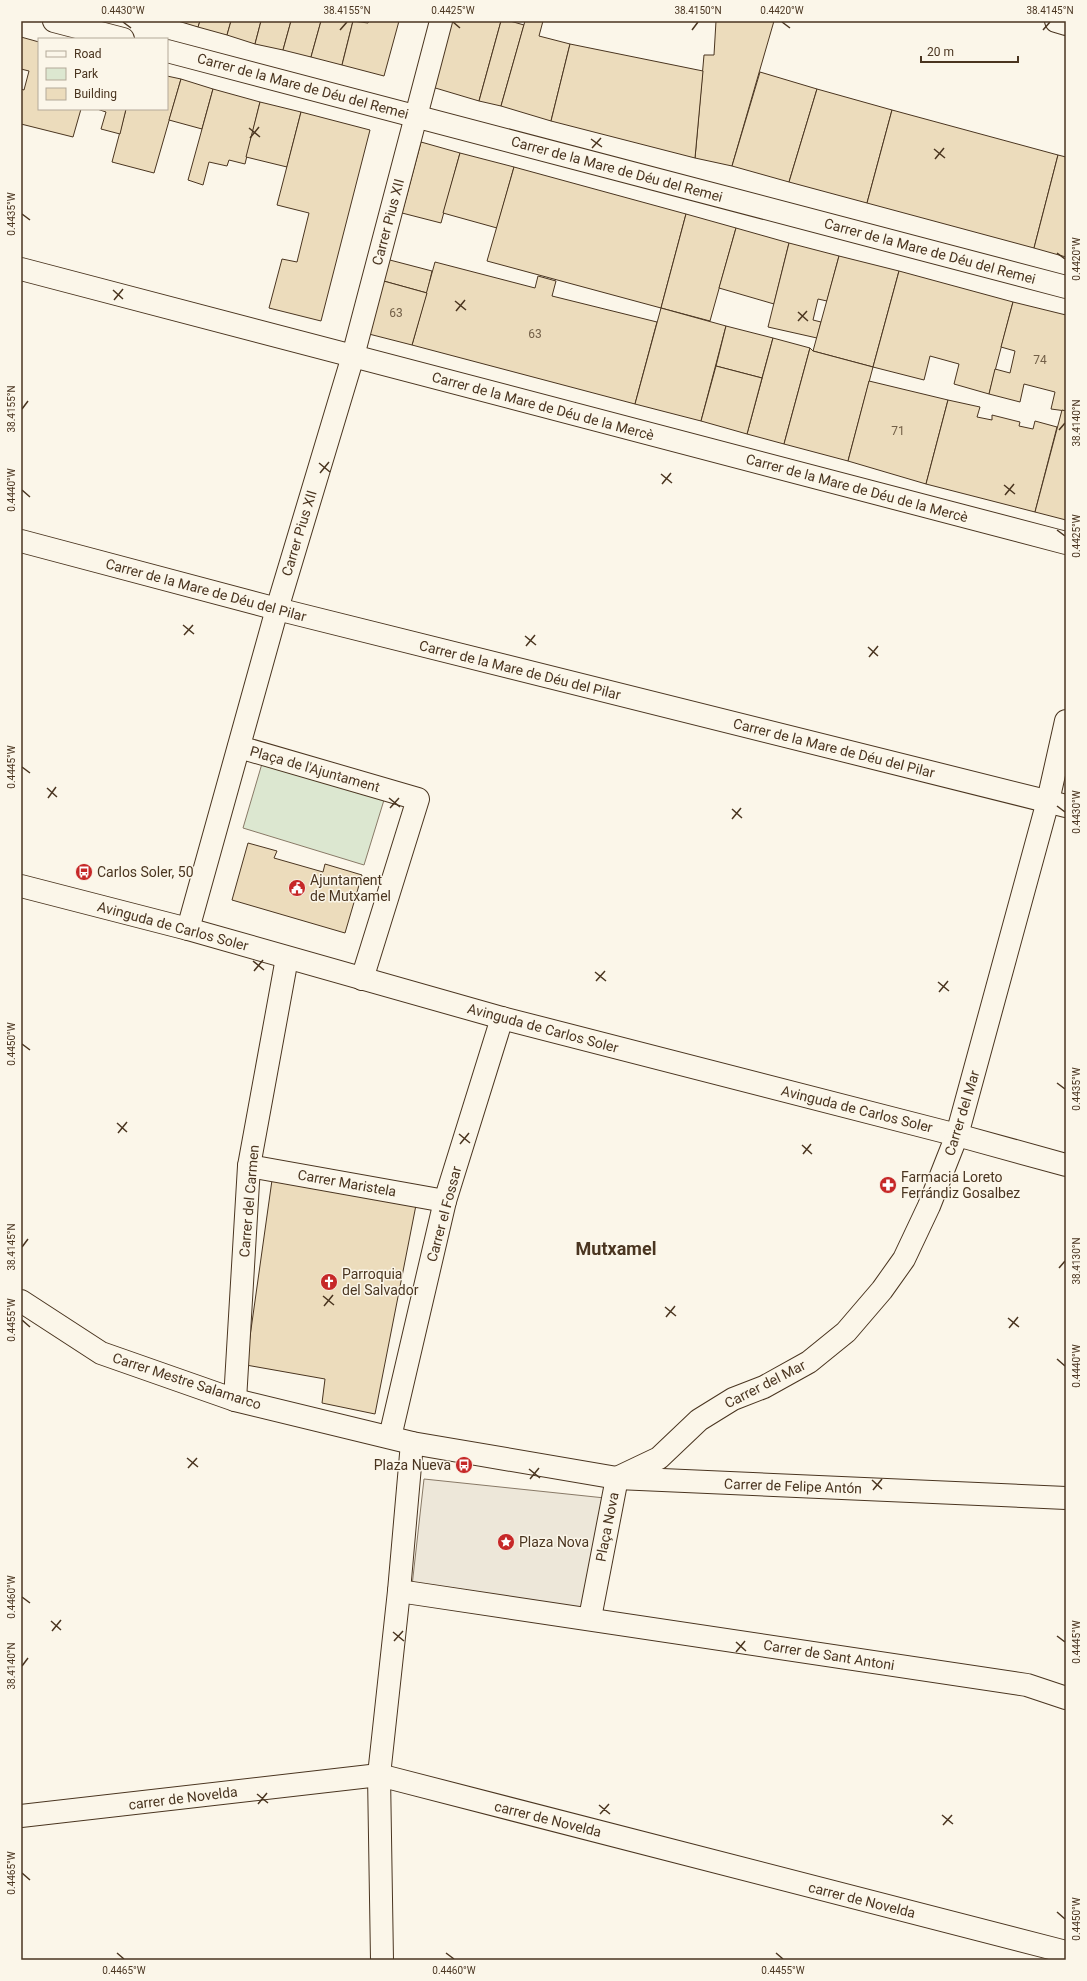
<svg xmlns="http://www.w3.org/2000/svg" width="1087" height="1981" font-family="Roboto,sans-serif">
	<rect width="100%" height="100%" fill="#fbf6e9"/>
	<polygon fill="#dce7d0" stroke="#887966" points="266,750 388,787 364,865 243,828"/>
	<polygon fill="#ede7d9" stroke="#887966" points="424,1479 605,1498 581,1610 412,1586"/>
	<g fill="#ecdcbc" stroke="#4a3520">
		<polygon points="178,21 200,21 198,27"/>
		<polygon points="200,21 231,21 227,35 198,27"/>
		<polygon points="231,21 261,21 255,44 227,35"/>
		<polygon points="261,21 291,21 283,50 255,44"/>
		<polygon points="291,21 321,21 311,57 283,50"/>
		<polygon points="321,21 353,21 342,65 311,57"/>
		<polygon points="353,21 368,23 369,21 399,21 384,76 342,65"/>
		<polygon points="451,21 501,21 479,101 432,87"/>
		<polygon points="501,21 510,21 524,25 501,106 479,101"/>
		<polygon points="525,21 543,21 539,36 570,44 551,121 501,106"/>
		<polygon points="716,21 774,21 732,166 695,158 704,55 714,55"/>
		<polygon points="21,37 39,42 39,109 81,109 73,137 21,124 21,89 24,90 29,71 21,69"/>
		<polygon points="570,44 703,71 695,158 551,121"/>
		<polygon points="760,72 817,89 789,182 732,166"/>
		<polygon points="167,76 181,79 154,173 112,162 126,109 167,109"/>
		<polygon points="181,79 213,89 202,129 169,120"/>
		<polygon points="213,89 260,102 245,164 229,160 227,166 209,162 203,185 188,180"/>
		<polygon points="817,89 892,110 867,203 789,182"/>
		<polygon points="260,102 301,112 287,167 246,157"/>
		<polygon points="97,109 126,109 120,134 101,129 106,112"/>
		<polygon points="892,110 1058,155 1034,248 867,203"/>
		<polygon points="301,112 370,130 321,321 269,308 282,259 297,262 309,213 277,205"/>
		<polygon points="421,142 460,153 441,223 402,213"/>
		<polygon points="460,153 514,167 497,228 443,213"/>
		<polygon points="1058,155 1066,157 1066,257 1034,248"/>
		<polygon points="514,167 686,214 661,308 487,261"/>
		<polygon points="686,214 736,228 710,321 661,308"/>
		<polygon points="736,228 789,243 774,304 719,288"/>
		<polygon points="789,243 839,256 827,301 818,299 813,320 821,322 817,338 768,327"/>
		<polygon points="839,256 899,271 873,367 813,351"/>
		<polygon points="386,259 432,271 427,293 380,280"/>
		<polygon points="435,262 535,288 538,276 556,281 552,296 657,322 635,404 412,345"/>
		<polygon points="899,271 1013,302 989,394 954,384 959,364 930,356 924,380 873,367"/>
		<polygon points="380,280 427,293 412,345 365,333"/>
		<polygon points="1013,302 1066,315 1066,411 1051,409 1055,392 1024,384 1020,402 989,394 995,369 1010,373 1015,351 1001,347"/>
		<polygon points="661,308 726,326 701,421 635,404"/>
		<polygon points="726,326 773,338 762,378 716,366"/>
		<polygon points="773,338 810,348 784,444 747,434"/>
		<polygon points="810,348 813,351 873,367 848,461 784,444"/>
		<polygon points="716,366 762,378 747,434 701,421"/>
		<polygon points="869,381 948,400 926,484 848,461"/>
		<polygon points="948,400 980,407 977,417 992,420 992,415 1020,422 1019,426 1033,429 1035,421 1057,427 1035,512 926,484"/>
		<polygon points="1062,410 1066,411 1066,520 1035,512"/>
		<polygon points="248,843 277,851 274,858 323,872 325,864 362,875 345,933 232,900"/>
		<polygon points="273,1173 417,1200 375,1414 322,1403 325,1379 246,1365"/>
	</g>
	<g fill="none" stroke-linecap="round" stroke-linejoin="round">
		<g stroke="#4a3520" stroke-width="24">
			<g id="minor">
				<polyline points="54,21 123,39"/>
				<polyline points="1056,21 1066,24"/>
				<polyline points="167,51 1066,287"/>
				<polyline points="21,269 1066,543"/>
				<polyline points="21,541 277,609 1066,806"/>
				<polyline points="239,747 418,799 362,979"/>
				<polyline points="21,886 188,929 502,1018 957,1135 1066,1165"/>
				<polyline points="188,929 277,609 353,356 441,21"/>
				<polyline points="249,1166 445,1201"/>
				<polyline points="21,1301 101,1353 235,1400 412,1443 617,1478 1066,1498"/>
				<polyline points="235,1400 249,1166 287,958"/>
				<polyline points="390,1437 445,1201 502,1018"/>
				<polyline points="619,1477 659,1458 699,1420 733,1399 764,1387 809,1362 846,1332 882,1290 904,1259 929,1206 957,1135 1048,801 1066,721"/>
				<polyline points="399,1591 1027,1685 1066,1698"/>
				<polyline points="590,1618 617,1478"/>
				<polyline points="21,1816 379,1775 1066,1952"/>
				<polyline points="382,1960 379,1775 399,1591 412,1443"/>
			</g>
		</g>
		<use href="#minor" stroke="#fbf6e9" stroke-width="22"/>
	</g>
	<path fill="none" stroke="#4a3520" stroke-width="1.5" d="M 123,22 L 131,28M 453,22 L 460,28M 782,22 L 790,28M 340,30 L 347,22M 692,30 L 698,22M 1043,30 L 1050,22M 249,128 L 260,137M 250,138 L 259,127M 591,139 L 602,147M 592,148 L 601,138M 934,149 L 945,158M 935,159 L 944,148M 22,214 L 30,220M 1057,253 L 1065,259M 113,290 L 123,299M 114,300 L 123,289M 455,301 L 466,310M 456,311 L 465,300M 798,312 L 808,321M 798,321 L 807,311M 22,409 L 28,401M 1059,430 L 1065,423M 319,463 L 330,472M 320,473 L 329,462M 661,474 L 672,483M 662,484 L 671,473M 1004,485 L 1015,494M 22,490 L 30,497M 1005,495 L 1014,484M 1057,530 L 1065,536M 183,625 L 194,634M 184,635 L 193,625M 525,636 L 536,645M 526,646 L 535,635M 868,647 L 878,656M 869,657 L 878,646M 22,767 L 30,773M 47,788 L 57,797M 48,798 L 56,787M 389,798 L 400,807M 1057,806 L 1065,812M 390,808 L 399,798M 732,809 L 742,818M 732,819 L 741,808M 253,961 L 264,970M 254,971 L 263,960M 595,972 L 606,981M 596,981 L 605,971M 938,982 L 949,991M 939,992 L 948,981M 22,1044 L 30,1050M 1057,1083 L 1065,1089M 117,1123 L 127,1132M 118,1133 L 127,1122M 459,1134 L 470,1143M 460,1144 L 469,1133M 802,1145 L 812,1154M 803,1154 L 811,1144M 22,1247 L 28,1239M 1059,1268 L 1065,1261M 323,1296 L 334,1305M 324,1306 L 333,1295M 665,1307 L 676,1316M 666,1317 L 675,1306M 1008,1318 L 1019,1327M 22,1320 L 30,1327M 1009,1328 L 1018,1317M 1057,1359 L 1065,1366M 187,1458 L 198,1467M 188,1468 L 197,1458M 529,1469 L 540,1478M 530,1479 L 539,1468M 872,1480 L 882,1489M 873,1490 L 882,1479M 22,1597 L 30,1603M 51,1621 L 61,1630M 52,1631 L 61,1620M 393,1632 L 404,1641M 1057,1636 L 1065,1642M 394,1641 L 403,1631M 736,1642 L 746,1651M 736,1652 L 745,1641M 22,1666 L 28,1658M 257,1794 L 268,1803M 258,1804 L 267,1793M 599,1805 L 610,1814M 600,1814 L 609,1804M 942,1815 L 953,1824M 943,1825 L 952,1815M 22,1873 L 30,1880M 1057,1912 L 1065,1919M 117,1953 L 124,1959M 446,1953 L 454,1959M 776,1953 L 783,1959"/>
	<defs>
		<g id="bus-disc" transform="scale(0.9)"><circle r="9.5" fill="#c62828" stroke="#fbf6e9"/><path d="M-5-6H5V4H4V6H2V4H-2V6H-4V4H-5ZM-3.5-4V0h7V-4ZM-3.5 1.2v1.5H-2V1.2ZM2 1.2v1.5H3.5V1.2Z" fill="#fff"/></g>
		<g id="civic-disc" transform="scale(0.9)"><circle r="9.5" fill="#c62828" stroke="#fbf6e9"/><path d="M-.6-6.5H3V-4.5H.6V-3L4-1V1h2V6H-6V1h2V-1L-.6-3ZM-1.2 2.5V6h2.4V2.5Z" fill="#fff"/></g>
		<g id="pharmacy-disc" transform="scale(0.9)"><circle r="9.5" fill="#c62828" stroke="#fbf6e9"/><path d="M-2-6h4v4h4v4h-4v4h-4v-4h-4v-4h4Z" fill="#fff"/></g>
		<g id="church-disc" transform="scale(0.9)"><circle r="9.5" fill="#c62828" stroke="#fbf6e9"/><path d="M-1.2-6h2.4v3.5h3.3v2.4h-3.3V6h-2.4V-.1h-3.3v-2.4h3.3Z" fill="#fff"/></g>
		<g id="sight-disc" transform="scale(0.9)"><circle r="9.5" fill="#c62828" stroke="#fbf6e9"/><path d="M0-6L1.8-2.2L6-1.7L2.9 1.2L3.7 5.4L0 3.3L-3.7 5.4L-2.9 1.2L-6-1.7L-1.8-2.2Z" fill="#fff"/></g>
	</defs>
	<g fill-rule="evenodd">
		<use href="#bus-disc" x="84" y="872"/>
		<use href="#civic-disc" x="297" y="888"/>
		<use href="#pharmacy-disc" x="888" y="1185"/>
		<use href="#church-disc" x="329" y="1282"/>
		<use href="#bus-disc" x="464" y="1465"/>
		<use href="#sight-disc" x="506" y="1542"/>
	</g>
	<g text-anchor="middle" stroke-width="3" stroke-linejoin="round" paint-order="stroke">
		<g font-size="12" fill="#725f47">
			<text x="396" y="317">63</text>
			<text x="535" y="338">63</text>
			<text x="1040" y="364">74</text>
			<text x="898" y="435">71</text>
		</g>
		<g font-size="14" fill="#4a3520" stroke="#fbf6e9">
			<text transform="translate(303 86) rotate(15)" y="5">Carrer de la Mare de Déu del Remei</text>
			<text transform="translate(617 169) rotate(15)" y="5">Carrer de la Mare de Déu del Remei</text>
			<text transform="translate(388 222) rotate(-75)" y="5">Carrer Pius XII</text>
			<text transform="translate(930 251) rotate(15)" y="5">Carrer de la Mare de Déu del Remei</text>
			<text transform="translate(543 406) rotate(15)" y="5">Carrer de la Mare de Déu de la Mercè</text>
			<text transform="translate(857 488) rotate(15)" y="5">Carrer de la Mare de Déu de la Mercè</text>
			<text transform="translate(299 533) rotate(-73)" y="5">Carrer Pius XII</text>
			<text transform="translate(206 590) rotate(15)" y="5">Carrer de la Mare de Déu del Pilar</text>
			<text transform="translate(520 670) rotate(14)" y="5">Carrer de la Mare de Déu del Pilar</text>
			<text transform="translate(834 748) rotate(14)" y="5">Carrer de la Mare de Déu del Pilar</text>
			<text transform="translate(315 769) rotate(16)" y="5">Plaça de l'Ajuntament</text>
			<text transform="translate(173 926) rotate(15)" y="5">Avinguda de Carlos Soler</text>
			<text transform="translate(543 1028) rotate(15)" y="5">Avinguda de Carlos Soler</text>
			<text transform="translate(857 1109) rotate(14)" y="5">Avinguda de Carlos Soler</text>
			<text transform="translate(962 1113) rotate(-73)" y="5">Carrer del Mar</text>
			<text transform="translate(347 1183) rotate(10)" y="5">Carrer Maristela</text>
			<text transform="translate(249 1201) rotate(-85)" y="5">Carrer del Carmen</text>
			<text transform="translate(444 1214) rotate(-75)" y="5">Carrer el Fossar</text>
			<text transform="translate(187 1381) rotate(18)" y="5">Carrer Mestre Salamarco</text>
			<text transform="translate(765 1384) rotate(-27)" y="5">Carrer del Mar</text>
			<text transform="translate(793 1486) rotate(2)" y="5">Carrer de Felipe Antón</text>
			<text transform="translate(607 1527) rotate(-79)" y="5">Plaça Nova</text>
			<text transform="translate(829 1655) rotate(9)" y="5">Carrer de Sant Antoni</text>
			<text transform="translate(183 1798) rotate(-7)" y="5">carrer de Novelda</text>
			<text transform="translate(548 1819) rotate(14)" y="5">carrer de Novelda</text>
			<text transform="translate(862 1900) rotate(14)" y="5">carrer de Novelda</text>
		</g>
		<g font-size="14" fill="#4a3520" stroke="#fbf6e9" text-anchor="start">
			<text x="97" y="877">Carlos Soler, 50</text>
			<text x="310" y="885">Ajuntament<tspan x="310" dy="16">de Mutxamel</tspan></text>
			<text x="901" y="1182">Farmacia Loreto<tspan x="901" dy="16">Ferrándiz Gosalbez</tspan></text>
			<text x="342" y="1279">Parroquia<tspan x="342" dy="16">del Salvador</tspan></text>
			<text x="451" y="1470" text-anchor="end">Plaza Nueva</text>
			<text x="519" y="1547">Plaza Nova</text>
		</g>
		<g font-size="18" font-weight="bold" fill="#4a3520" stroke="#fbf6e9">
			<text x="616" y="1255">Mutxamel</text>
		</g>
	</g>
	<rect width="1087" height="1981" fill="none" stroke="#fbf6e9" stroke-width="44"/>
	<rect x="38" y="38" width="130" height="72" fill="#fbf6e9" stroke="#b4a999"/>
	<rect x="46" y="51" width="20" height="6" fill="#fbf6e9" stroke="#b4a999"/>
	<text x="74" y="58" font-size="12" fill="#4a3520">Road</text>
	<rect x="46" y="68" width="20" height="12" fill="#dce7d0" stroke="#b4a999"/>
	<text x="74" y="78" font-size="12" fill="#4a3520">Park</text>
	<rect x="46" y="88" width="20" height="12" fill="#ecdcbc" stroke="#b4a999"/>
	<text x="74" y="98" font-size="12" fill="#4a3520">Building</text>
	<path d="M921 56v6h97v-6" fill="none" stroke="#4a3520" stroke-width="2"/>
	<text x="927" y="56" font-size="12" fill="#4a3520" stroke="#fbf6e9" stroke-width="3" paint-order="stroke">20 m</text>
	<rect x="22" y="22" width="1043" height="1937" fill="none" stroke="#4a3520" stroke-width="1.5"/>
	<g font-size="10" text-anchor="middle" fill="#4a3520">
		<text x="123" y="14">0.4430°W</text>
		<text x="347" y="14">38.4155°N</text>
		<text x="453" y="14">0.4425°W</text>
		<text x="698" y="14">38.4150°N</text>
		<text x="782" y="14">0.4420°W</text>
		<text x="1050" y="14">38.4145°N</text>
		<text transform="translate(11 214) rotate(-90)" y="4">0.4435°W</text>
		<text transform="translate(1076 259) rotate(-90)" y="4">0.4420°W</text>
		<text transform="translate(11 409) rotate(-90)" y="4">38.4155°N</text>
		<text transform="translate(1076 423) rotate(-90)" y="4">38.4140°N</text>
		<text transform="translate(11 490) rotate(-90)" y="4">0.4440°W</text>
		<text transform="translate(1076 536) rotate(-90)" y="4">0.4425°W</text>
		<text transform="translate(11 767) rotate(-90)" y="4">0.4445°W</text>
		<text transform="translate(1076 812) rotate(-90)" y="4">0.4430°W</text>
		<text transform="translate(11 1044) rotate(-90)" y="4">0.4450°W</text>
		<text transform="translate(1076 1089) rotate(-90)" y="4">0.4435°W</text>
		<text transform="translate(11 1247) rotate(-90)" y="4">38.4145°N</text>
		<text transform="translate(1076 1261) rotate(-90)" y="4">38.4130°N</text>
		<text transform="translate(11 1320) rotate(-90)" y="4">0.4455°W</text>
		<text transform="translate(1076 1366) rotate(-90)" y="4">0.4440°W</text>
		<text transform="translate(11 1597) rotate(-90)" y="4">0.4460°W</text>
		<text transform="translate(1076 1642) rotate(-90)" y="4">0.4445°W</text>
		<text transform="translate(11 1666) rotate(-90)" y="4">38.4140°N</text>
		<text transform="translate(11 1873) rotate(-90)" y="4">0.4465°W</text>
		<text transform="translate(1076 1919) rotate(-90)" y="4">0.4450°W</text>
		<text x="124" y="1974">0.4465°W</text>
		<text x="454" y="1974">0.4460°W</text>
		<text x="783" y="1974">0.4455°W</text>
	</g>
</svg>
